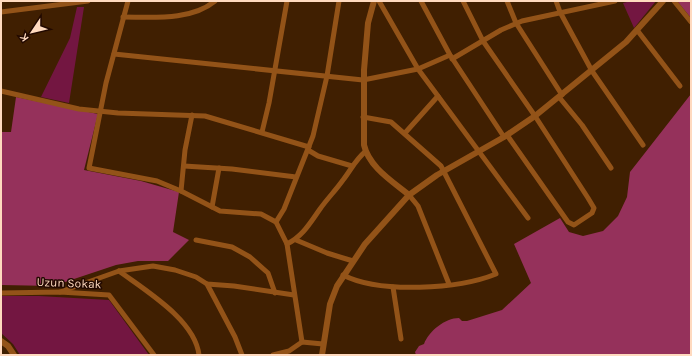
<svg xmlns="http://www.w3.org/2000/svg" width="692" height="356" font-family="Karla,sans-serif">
	<rect width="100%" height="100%" fill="#401f01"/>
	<g fill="#731641">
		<polygon points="631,1 656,1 634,28 623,3"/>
		<polygon points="77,7 84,7 69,103 41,97 70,38"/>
		<polygon points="1,296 39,296 109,300 149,355 20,355 13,344 1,333"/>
	</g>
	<g fill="#95315b">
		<polygon points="677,1 691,1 691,18"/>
		<path d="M 691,94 L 691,355 L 416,355 L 415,352 L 419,346 L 424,344 C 429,331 445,318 459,318 L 462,321 L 467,321 L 502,310 L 531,283 L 514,244 L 560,218 L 569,232 L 583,236 L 603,231 L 618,216 L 627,197 L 630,172 Z"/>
		<polygon points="16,97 98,114 84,170 141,181 179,192 173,232 189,240 168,261 138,261 116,265 53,286 1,285 1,132 11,132"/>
	</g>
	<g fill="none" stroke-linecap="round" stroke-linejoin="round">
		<g stroke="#935318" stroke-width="5">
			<polyline points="128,1 106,83 89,168 157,181 181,191"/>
			<polyline points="379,1 418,69 528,218"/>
			<polyline points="421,1 450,55 504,137"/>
			<polyline points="463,1 483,41 535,116 588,198 594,208 592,213 574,225 568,222 507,135"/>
			<polyline points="507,1 516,23 562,95"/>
			<polyline points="556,1 560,12 592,71 643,145"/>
			<polyline points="674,1 691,22"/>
			<polyline points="1,12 88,1"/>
			<path d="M 123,17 C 152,17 191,21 215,1"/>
			<polyline points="637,30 680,86"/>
			<polyline points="114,54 363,80 418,69 450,55"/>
			<polyline points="452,59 501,30 522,21 615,1"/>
			<polyline points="1,91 79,109 118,113 205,116 309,147"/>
			<polyline points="559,97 582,125 611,168"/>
			<polyline points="192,115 185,150 181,191 220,211 261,214 276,222 287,244 302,342"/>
			<polyline points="262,132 269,103 287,1"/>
			<polyline points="405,133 438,96"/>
			<polyline points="308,150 318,156 352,166"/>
			<polyline points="184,166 232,169 296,177"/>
			<polyline points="409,195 418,206 449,284"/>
			<polyline points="212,207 219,168"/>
			<polyline points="276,222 284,209 313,136 327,76 339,1"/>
			<polyline points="196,240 232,247 250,257 268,273 275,293"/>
			<polyline points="296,240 327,253 353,261"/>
			<path d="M 287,244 C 303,236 310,223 320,209 C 327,199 336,190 343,180 C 351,170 355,160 366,151"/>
			<path d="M 119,271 C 146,291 195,320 199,355"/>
			<path d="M 343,275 C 380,294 459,289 496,274 L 441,166 L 391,122 L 363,117"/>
			<polyline points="207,284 235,337 242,355"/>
			<polyline points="393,287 401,339"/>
			<polyline points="60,292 119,271 153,266 175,270 196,277 207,284 234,286 294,295"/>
			<polyline points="1,293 60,292 109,295 154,355"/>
			<polyline points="273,355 289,351 302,342 323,344"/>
		</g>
		<g stroke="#935318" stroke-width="6">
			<path d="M 374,1 L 368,23 L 364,70 L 364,145 C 369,167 392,181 409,195"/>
			<polyline points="1,341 8,346 14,355"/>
			<polyline points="322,355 330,304 337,286 365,244 409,195 437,175 504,137 535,116 626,42 663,1"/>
		</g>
	</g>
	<g text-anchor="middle" stroke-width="3" stroke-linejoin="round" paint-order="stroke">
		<g font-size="12" fill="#ffdabf" stroke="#220900">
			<text transform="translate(69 283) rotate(2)" y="4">Uzun Sokak</text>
		</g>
	</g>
	<rect width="692" height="356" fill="none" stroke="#ffdabf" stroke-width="4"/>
	<g transform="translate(32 32) rotate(235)" stroke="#220900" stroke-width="3" paint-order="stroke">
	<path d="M0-3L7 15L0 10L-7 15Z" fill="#ffdabf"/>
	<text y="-6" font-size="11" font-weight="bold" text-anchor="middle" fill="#ffdabf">K</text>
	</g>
</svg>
